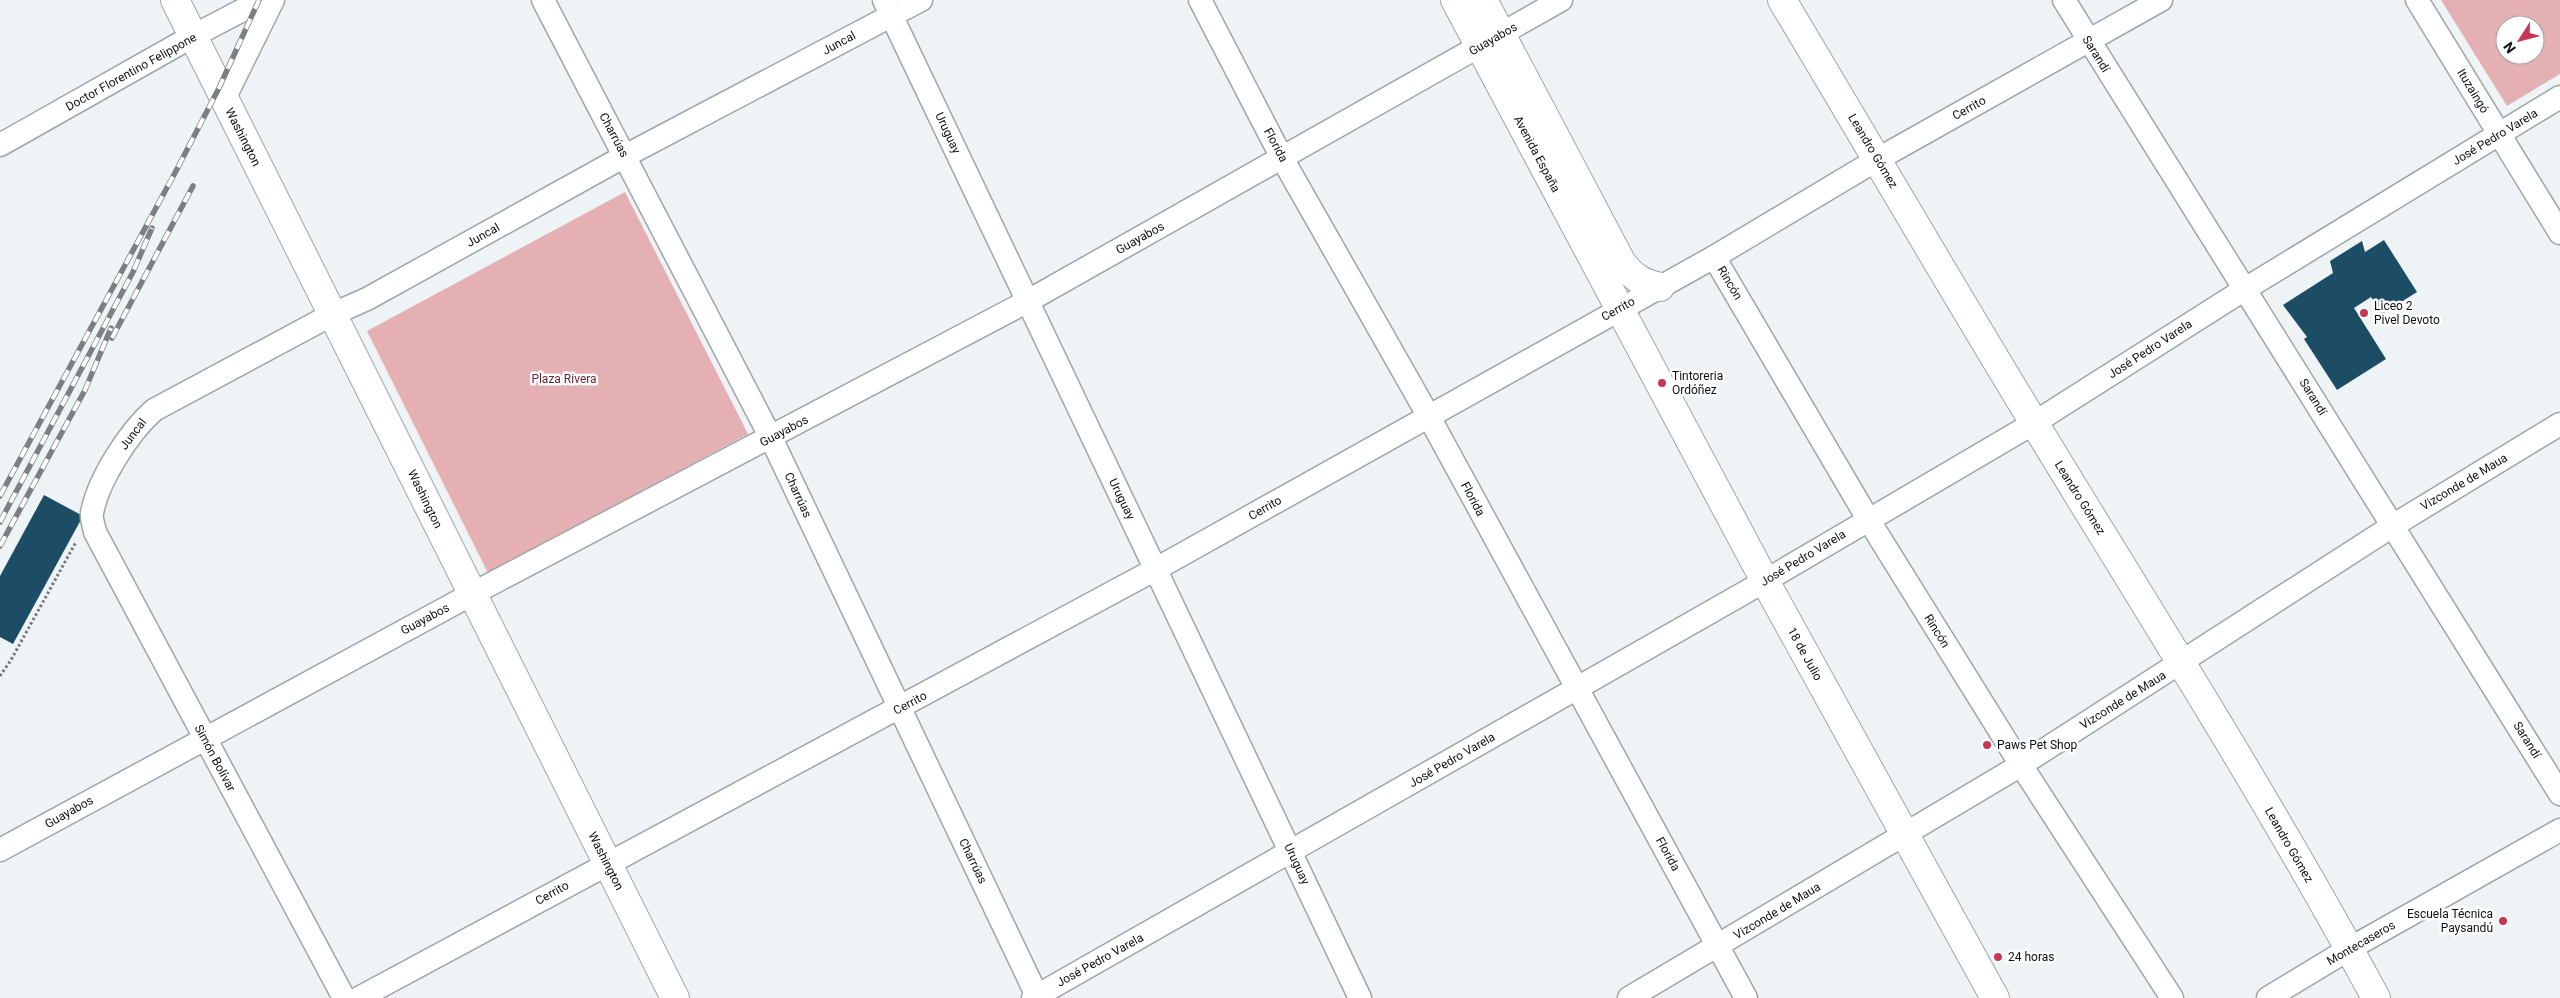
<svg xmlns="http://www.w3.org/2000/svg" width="2560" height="998" font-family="Roboto,sans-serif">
	<rect width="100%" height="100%" fill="#eef3f6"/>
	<g fill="#e5b0b4" fill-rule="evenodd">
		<path d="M 2441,0 L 2560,0 L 2560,74 L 2507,106 ZM 2505,25 L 2535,25 L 2535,55 L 2505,55 Z"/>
		<polygon points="625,192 748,434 488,573 367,331"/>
	</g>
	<g fill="#1c4d64">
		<polygon points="2384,240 2417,292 2382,314 2371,297 2354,308 2386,359 2337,390 2304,339 2307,337 2283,305 2333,273 2330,261 2362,241 2365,252"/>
		<polygon points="44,495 83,516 13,644 0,637 0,576"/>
	</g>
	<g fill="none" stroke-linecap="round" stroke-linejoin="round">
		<g stroke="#a0a5a8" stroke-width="25">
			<g id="minor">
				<polyline points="543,0 771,438 1038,998"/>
				<polyline points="884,0 1360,998"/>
				<polyline points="1200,0 1282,158 1428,415 1746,998"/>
				<polyline points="2064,0 2560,794"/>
				<polyline points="2417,0 2560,233"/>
				<polyline points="224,99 273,0"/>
				<polyline points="0,145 193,36 262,0"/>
				<polyline points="1714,257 1868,519 2021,765 2172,998"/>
				<polyline points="0,850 472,594 1028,301 1561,0"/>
				<path d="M 344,998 L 95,532 C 94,526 91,519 92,513 C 98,480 129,432 154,410 L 333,314 L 367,299 L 625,156 L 921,0"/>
				<polyline points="359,998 1156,569 1714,257 1878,159 2161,0"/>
				<polyline points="1033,998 1765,581 2034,423 2245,289 2560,97"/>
				<polyline points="1629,998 2021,765 2394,525 2560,424"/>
				<polyline points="2268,998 2349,949 2560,830"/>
			</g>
		</g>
		<g stroke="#a0a5a8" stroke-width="30">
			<g id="tertiary">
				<polyline points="175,0 675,998"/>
				<polyline points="1455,0 1765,581 1995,998"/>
				<path d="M 1483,0 L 1622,263 C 1633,277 1642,283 1660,287"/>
				<path d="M 1782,0 C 1867,142 1950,285 2036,426 C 2151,615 2271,803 2376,998"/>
			</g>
		</g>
		<polyline stroke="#76797b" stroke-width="3" stroke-dasharray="2.5 2.5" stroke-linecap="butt" points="0,676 11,660 76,542"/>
		<use href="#minor" stroke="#fff" stroke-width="22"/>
		<use href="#tertiary" stroke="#fff" stroke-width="28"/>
		<g stroke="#7d8082" stroke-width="5.5">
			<g id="rail">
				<polyline points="112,338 193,186"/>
				<polyline points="0,496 176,171 219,88 259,0"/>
				<polyline points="0,522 133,272 152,228"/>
				<polyline points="0,546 85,390 111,328"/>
			</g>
		</g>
		<use href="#rail" stroke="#fff" stroke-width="4" stroke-dasharray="11" stroke-linecap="butt"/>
	</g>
	<g fill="#c73754" stroke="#fff" stroke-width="2">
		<circle cx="2364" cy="313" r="5"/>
		<circle cx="1662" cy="383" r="5"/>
		<circle cx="1987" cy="745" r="5"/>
		<circle cx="2503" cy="921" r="5"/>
		<circle cx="1998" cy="957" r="5"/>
	</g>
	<g text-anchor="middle" stroke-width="5" stroke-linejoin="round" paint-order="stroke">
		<g font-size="12" fill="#0e0f10" stroke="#fff">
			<text transform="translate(1493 39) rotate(-30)" y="4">Guayabos</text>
			<text transform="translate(839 43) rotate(-28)" y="4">Juncal</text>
			<text transform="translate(2096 54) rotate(58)" y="4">Sarandí</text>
			<text transform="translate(131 72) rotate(-29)" y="4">Doctor Florentino Felippone</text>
			<text transform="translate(2473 91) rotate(59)" y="4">Ituzaingó</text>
			<text transform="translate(1969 108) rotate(-29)" y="4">Cerrito</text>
			<text transform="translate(948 133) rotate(65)" y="4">Uruguay</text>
			<text transform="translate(614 135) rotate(62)" y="4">Charrúas</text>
			<text transform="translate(243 137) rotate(63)" y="4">Washington</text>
			<text transform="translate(2495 137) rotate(-31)" y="4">José Pedro Varela</text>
			<text transform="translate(1276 145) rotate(62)" y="4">Florida</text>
			<text transform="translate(1873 151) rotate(59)" y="4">Leandro Gómez</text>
			<text transform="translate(1537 154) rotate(62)" y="4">Avenida España</text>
			<text transform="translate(483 235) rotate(-29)" y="4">Juncal</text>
			<text transform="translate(1140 238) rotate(-29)" y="4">Guayabos</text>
			<text transform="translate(1730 283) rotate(59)" y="4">Rincón</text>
			<text transform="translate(1618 309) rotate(-29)" y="4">Cerrito</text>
			<text transform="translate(2150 349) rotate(-33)" y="4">José Pedro Varela</text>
			<text transform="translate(2313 397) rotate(58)" y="4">Sarandí</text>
			<text transform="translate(784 431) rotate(-28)" y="4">Guayabos</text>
			<text transform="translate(133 434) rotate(-53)" y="4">Juncal</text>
			<text transform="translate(2464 482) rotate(-31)" y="4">Vizconde de Maua</text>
			<text transform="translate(798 495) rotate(65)" y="4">Charrúas</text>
			<text transform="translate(2080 498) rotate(58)" y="4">Leandro Gómez</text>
			<text transform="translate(425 499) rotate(64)" y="4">Washington</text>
			<text transform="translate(1122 499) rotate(64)" y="4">Uruguay</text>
			<text transform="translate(1473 499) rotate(62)" y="4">Florida</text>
			<text transform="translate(1265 508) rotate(-30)" y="4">Cerrito</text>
			<text transform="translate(1803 558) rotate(-31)" y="4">José Pedro Varela</text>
			<text transform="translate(425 619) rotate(-28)" y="4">Guayabos</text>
			<text transform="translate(1937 631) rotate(58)" y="4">Rincón</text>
			<text transform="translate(1805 654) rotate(61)" y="4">18 de Julio</text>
			<text transform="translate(2123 700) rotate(-32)" y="4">Vizconde de Maua</text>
			<text transform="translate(910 703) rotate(-28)" y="4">Cerrito</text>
			<text transform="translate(2527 740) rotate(58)" y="4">Sarandí</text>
			<text transform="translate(215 758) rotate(62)" y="4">Simón Bolívar</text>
			<text transform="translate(1452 760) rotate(-30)" y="4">José Pedro Varela</text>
			<text transform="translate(69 812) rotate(-29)" y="4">Guayabos</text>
			<text transform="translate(2289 845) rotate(60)" y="4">Leandro Gómez</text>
			<text transform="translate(1668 854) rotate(61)" y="4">Florida</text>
			<text transform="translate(606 861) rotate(63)" y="4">Washington</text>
			<text transform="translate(973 861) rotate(64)" y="4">Charrúas</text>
			<text transform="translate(1297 864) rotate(65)" y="4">Uruguay</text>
			<text transform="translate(552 893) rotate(-29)" y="4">Cerrito</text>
			<text transform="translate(1777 911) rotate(-31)" y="4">Vizconde de Maua</text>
			<text transform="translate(2361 943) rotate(-30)" y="4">Montecaseros</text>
			<text transform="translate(1100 960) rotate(-29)" y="4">José Pedro Varela</text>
		</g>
		<g font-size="12" fill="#0e0f10" stroke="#fff" text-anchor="start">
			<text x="2374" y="310">Liceo 2<tspan x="2374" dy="14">Pivel Devoto</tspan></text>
			<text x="1672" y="380">Tintoreria<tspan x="1672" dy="14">Ordóñez</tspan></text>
			<text x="1997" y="749">Paws Pet Shop</text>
			<text x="2493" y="918" text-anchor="end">Escuela Técnica<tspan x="2493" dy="14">Paysandú</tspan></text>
			<text x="2008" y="961">24 horas</text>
		</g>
		<g font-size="12" fill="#682630" stroke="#fff">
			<text x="564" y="383">Plaza Rivera</text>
		</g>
	</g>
	<g transform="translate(2520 40) rotate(234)"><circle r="24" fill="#ffffff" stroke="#9f9f9f"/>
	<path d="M0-4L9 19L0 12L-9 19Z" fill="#c73754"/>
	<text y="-8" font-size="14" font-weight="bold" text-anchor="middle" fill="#0e0f10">N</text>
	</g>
</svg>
